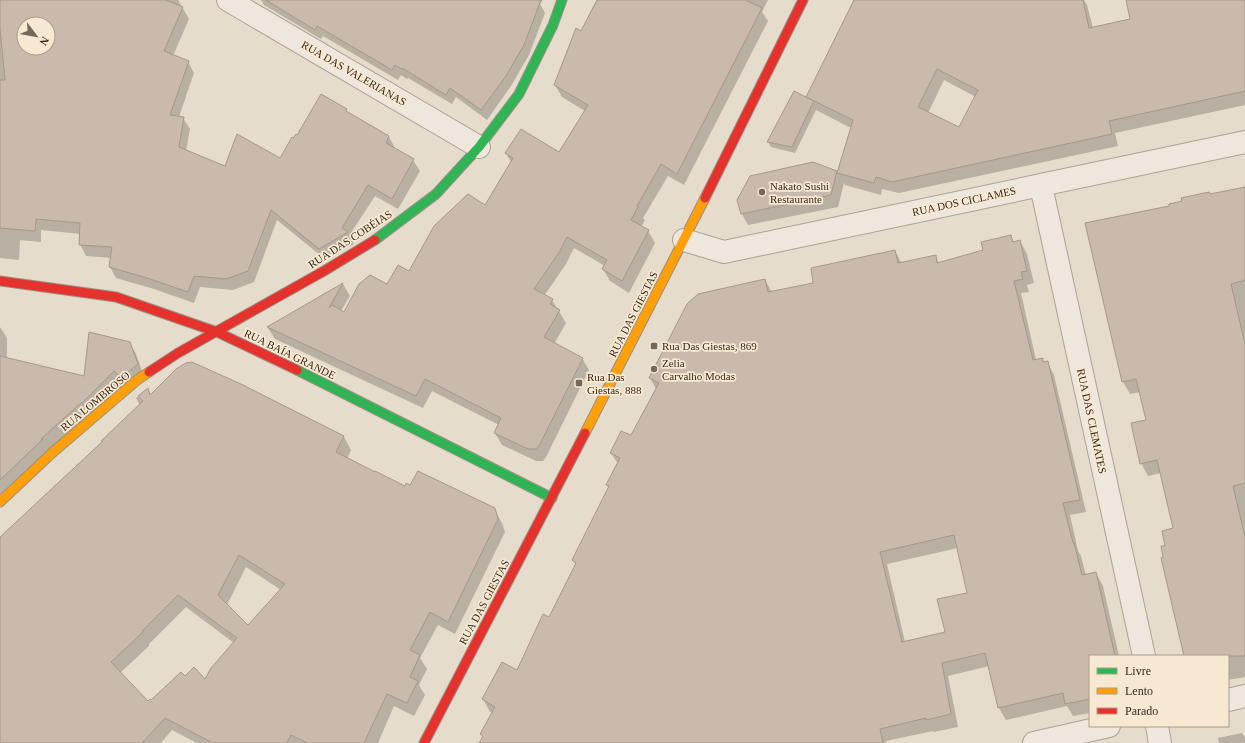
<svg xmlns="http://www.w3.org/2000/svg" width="1245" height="743" font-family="'Times New Roman',serif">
	<rect width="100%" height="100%" fill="#e6dccc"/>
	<g fill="#0003" fill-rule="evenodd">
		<path d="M 0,0 L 178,0 L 189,19 L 173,56 L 188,62 L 194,73 L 179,117 L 183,118 L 190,129 L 186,151 L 226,167 L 280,160 L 294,139 L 346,110 L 348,113 L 389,137 L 395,148 L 413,160 L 420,171 L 398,209 L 375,196 L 349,236 L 354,244 L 326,260 L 277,220 L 254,282 L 233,290 L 200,287 L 194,303 L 154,289 L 116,278 L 110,267 L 111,258 L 86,256 L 80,244 L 81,234 L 41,230 L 41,242 L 20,240 L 19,260 L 0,258 ZM 24,24 L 48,24 L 48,48 L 24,48 Z"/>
		<polygon points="261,0 543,0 540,4 545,13 529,55 511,86 487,120 456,97 452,104 408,78 407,79 401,75 398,80 323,36 321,39 264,5"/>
		<polygon points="598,0 768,0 762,12 768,21 684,185 668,176 643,218 645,220 641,227 648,231 655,243 629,293 610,281 603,269 605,266 574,248 566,264 544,296 552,300 566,323 554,344 582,358 589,370 546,457 543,461 536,461 502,445 495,433 499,425 432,391 423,408 275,339 268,328 343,284 350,296 341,311 344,313 410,272 485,206 511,162 506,153 559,153 585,111 562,97 555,85"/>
		<path d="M 856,0 L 1084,0 L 1087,5 L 1093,28 L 1131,20 L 1127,0 L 1245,0 L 1245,105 L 1115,133 L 1118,146 L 899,193 L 882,189 L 881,195 L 845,185 L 844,183 L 838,207 L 748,225 L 742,214 L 813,163 L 837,172 L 838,174 L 851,128 L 816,110 L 795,153 L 771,147 L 768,142 L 808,99 L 807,97 ZM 944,80 L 976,97 L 960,128 L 928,113 Z"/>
		<polygon points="1245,189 1245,677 1228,680 1228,656 1186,656 1165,558 1166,547 1174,529 1161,473 1148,476 1141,463 1147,420 1140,392 1130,394 1123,382 1170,206 1210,195"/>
		<path d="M 1010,236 L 1014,243 L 1020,241 L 1027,254 L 1034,283 L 1027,285 L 1029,292 L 1021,293 L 1036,360 L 1042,359 L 1044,363 L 1047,362 L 1054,375 L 1086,512 L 1070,515 L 1078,551 L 1081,556 L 1086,576 L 1096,573 L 1103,586 L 1119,656 L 1090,656 L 1090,713 L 1073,716 L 1067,706 L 1006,720 L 999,708 L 989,666 L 948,676 L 958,727 L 934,732 L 933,731 L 886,741 L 887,743 L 480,743 L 483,737 L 482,734 L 493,713 L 490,712 L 483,699 L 517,671 L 550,619 L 576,565 L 573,560 L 609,488 L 607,485 L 618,464 L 611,453 L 631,436 L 656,389 L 650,378 L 765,280 L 772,292 L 814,284 L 895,251 L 902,264 L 935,256 L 939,263 L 984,251 ZM 958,548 L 968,594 L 946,633 L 905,642 L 887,564 Z"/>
		<polygon points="0,327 7,338 7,356 8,359 85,377 129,342 136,354 144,376 0,497"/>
		<path d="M 243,386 L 344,437 L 351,450 L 347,459 L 405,487 L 494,509 L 502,523 L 505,532 L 455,634 L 438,625 L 420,658 L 427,669 L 419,685 L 425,695 L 414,716 L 394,706 L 378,743 L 197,743 L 172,730 L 161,743 L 0,743 L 0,538 L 103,443 L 102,441 L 140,405 L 136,398 L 147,389 L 151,395 ZM 246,567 L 281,590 L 248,626 L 227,605 ZM 186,607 L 234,643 L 206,681 L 185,677 L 148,702 L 120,673 L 149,646 L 149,644 Z"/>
		<polygon points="1242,733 1245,738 1245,743 1219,743 1218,738"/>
	</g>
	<g fill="#c9baad" stroke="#a6978b" fill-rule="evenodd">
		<path d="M 0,0 L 166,0 L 183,7 L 164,51 L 189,61 L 170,115 L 184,117 L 179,147 L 225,166 L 237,134 L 280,158 L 292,137 L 293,138 L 296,134 L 297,135 L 321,94 L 347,109 L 346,111 L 389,136 L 386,143 L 414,159 L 392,199 L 368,185 L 342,228 L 348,232 L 319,249 L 271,210 L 248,271 L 226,279 L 194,276 L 188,292 L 147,278 L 109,267 L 112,247 L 79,245 L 80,223 L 36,219 L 35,231 L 0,228 L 0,80 L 5,80 L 0,29 ZM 24,24 L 48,24 L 48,48 L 24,48 Z"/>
		<polygon points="266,0 541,0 524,45 506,76 481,110 450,88 446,95 402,68 402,69 395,65 392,70 317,26 315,30"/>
		<polygon points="597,0 745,0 762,8 677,174 661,164 637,206 638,207 631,220 649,230 622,281 602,269 607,260 567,237 560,251 534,289 553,299 550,304 560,310 544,337 583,358 540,444 536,449 528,449 494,433 501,418 425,379 416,396 267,327 343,283 329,308 332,305 344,312 359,284 370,275 387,284 398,265 409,271 434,226 468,194 485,205 513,158 505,153 521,129 559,152 588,105 554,85 576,28 581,31"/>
		<path d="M 854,0 L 1083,0 L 1089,28 L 1130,19 L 1126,0 L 1245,0 L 1245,91 L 1109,121 L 1112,134 L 892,182 L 876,177 L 874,183 L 837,173 L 853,120 L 806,97 ZM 937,69 L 978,90 L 959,127 L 918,107 Z"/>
		<polygon points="794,91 814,101 792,147 767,142"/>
		<polygon points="813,162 837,171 831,195 741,214 737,200 750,176"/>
		<polygon points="1245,187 1245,280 1231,284 1245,344 1245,483 1233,486 1245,537 1245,656 1184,656 1161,558 1163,557 1161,546 1165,546 1162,531 1173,528 1157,460 1140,464 1131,423 1146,420 1136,379 1122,382 1085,223 1169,206 1169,204 1182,201 1181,198 1209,192 1210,194"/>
		<path d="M 1011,235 L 1013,242 L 1020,240 L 1027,271 L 1021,272 L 1023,279 L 1014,281 L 1033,360 L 1043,358 L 1043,362 L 1048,361 L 1080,500 L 1063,503 L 1073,543 L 1074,543 L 1082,575 L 1096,572 L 1115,656 L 1090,656 L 1090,699 L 1065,704 L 1063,693 L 998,708 L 985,653 L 942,663 L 951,714 L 926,720 L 926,718 L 880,729 L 883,743 L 479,743 L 483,736 L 480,734 L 495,707 L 482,699 L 502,662 L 517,670 L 543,614 L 549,617 L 576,563 L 572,560 L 609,486 L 606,485 L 620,458 L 610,453 L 621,431 L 631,435 L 659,383 L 649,378 L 687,304 L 698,294 L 765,279 L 768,292 L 813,283 L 811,268 L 895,250 L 898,263 L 936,255 L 937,263 L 983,250 L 981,242 ZM 954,535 L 967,593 L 937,599 L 945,632 L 902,642 L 880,552 Z"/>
		<polygon points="89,332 130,342 138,364 121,378 114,371 82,403 82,402 41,439 43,439 0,480 0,356 84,376"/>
		<path d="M 192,362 L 243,385 L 344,436 L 336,452 L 375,472 L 375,471 L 405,486 L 406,483 L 410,485 L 418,471 L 495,508 L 498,519 L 448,622 L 430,612 L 410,650 L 420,655 L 410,677 L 418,681 L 407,703 L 387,694 L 364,743 L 307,743 L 291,735 L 287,743 L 213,743 L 165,718 L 142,743 L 0,743 L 0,537 L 103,441 L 101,441 L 143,401 L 138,396 L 148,388 L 150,395 L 176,369 L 186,363 ZM 239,555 L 285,584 L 248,625 L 218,595 ZM 178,595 L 237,638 L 211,668 L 205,679 L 194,667 L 185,676 L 181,672 L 151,700 L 150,699 L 148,701 L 111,662 L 143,632 L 142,631 Z"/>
	</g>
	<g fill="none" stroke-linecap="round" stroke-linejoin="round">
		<g stroke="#aba196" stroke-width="24">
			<g id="street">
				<polyline points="228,0 479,147"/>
				<polyline points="1041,186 1144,656"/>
				<polyline points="684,240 724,252 1245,142"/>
				<polyline points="1228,700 1245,696"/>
				<polyline points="1157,726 1160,743"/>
				<polyline points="1034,743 1109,726"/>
			</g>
		</g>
		<g stroke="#9a9085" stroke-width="11">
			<g id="fast">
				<polyline points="375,240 436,194 479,147 519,94 553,25 562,0"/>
				<polyline points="297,370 552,498"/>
			</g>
		</g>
		<g stroke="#9a9085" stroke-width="11">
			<g id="slow">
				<polyline points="585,433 705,198"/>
				<polyline points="0,502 52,453 137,380 149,372"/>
			</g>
		</g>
		<g stroke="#9a9085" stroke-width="11">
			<g id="jam">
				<polyline points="705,198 803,0"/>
				<polyline points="0,281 116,297 217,332 297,370"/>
				<polyline points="149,372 178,353 324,271 375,240"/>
				<polyline points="424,743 585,433"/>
			</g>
		</g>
		<use href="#street" stroke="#ede7de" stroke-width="22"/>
		<use href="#fast" stroke="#30b455" stroke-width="9"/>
		<use href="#slow" stroke="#ff9f0a" stroke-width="9"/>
		<use href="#jam" stroke="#e5322d" stroke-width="9"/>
	</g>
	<g fill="#76685a" stroke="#f7e9d1" stroke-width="1.5">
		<circle cx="762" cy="192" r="4"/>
		<rect x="650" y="342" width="8" height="8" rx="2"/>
		<circle cx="654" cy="369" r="4"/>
		<rect x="575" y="379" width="8" height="8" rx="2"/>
	</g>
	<g text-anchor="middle" stroke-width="3.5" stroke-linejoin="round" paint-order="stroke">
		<g font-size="11" fill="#39291d" stroke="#f7e9d1">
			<text transform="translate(354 73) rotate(30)" y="4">RUA DAS VALERIANAS</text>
			<text transform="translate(964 201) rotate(-12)" y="4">RUA DOS CICLAMES</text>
			<text transform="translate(350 239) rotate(-33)" y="4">RUA DAS COBÉIAS</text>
			<text transform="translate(633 314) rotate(-63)" y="4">RUA DAS GIESTAS</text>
			<text transform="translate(290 354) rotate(26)" y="4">RUA BAÍA GRANDE</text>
			<text transform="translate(95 401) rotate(-40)" y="4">RUA LOMBROSO</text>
			<text transform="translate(1092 421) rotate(78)" y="4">RUA DAS CLEMATES</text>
			<text transform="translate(484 602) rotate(-62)" y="4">RUA DAS GIESTAS</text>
		</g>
		<g font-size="11" fill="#39291d" stroke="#f7e9d1" text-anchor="start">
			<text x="770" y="190">Nakato Sushi<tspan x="770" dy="13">Restaurante</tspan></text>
			<text x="662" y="350">Rua Das Giestas, 869</text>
			<text x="662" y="367">Zelia<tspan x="662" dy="13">Carvalho Modas</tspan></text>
			<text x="587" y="381">Rua Das<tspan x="587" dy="13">Giestas, 888</tspan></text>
		</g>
	</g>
	<rect x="1089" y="655" width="140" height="72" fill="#f7e9d1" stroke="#ab9c89"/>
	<rect x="1097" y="668" width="20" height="6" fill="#30b455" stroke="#ab9c89"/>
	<text x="1125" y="675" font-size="12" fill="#39291d">Livre</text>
	<rect x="1097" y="688" width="20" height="6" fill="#ff9f0a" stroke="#ab9c89"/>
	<text x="1125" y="695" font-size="12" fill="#39291d">Lento</text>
	<rect x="1097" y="708" width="20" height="6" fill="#e5322d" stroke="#ab9c89"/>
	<text x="1125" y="715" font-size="12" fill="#39291d">Parado</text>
	<g transform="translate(36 36) rotate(122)"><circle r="19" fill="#f7e9d1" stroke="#ab9c89"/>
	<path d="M0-3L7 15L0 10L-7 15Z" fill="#76685a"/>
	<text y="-6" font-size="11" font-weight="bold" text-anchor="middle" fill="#39291d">N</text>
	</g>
</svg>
